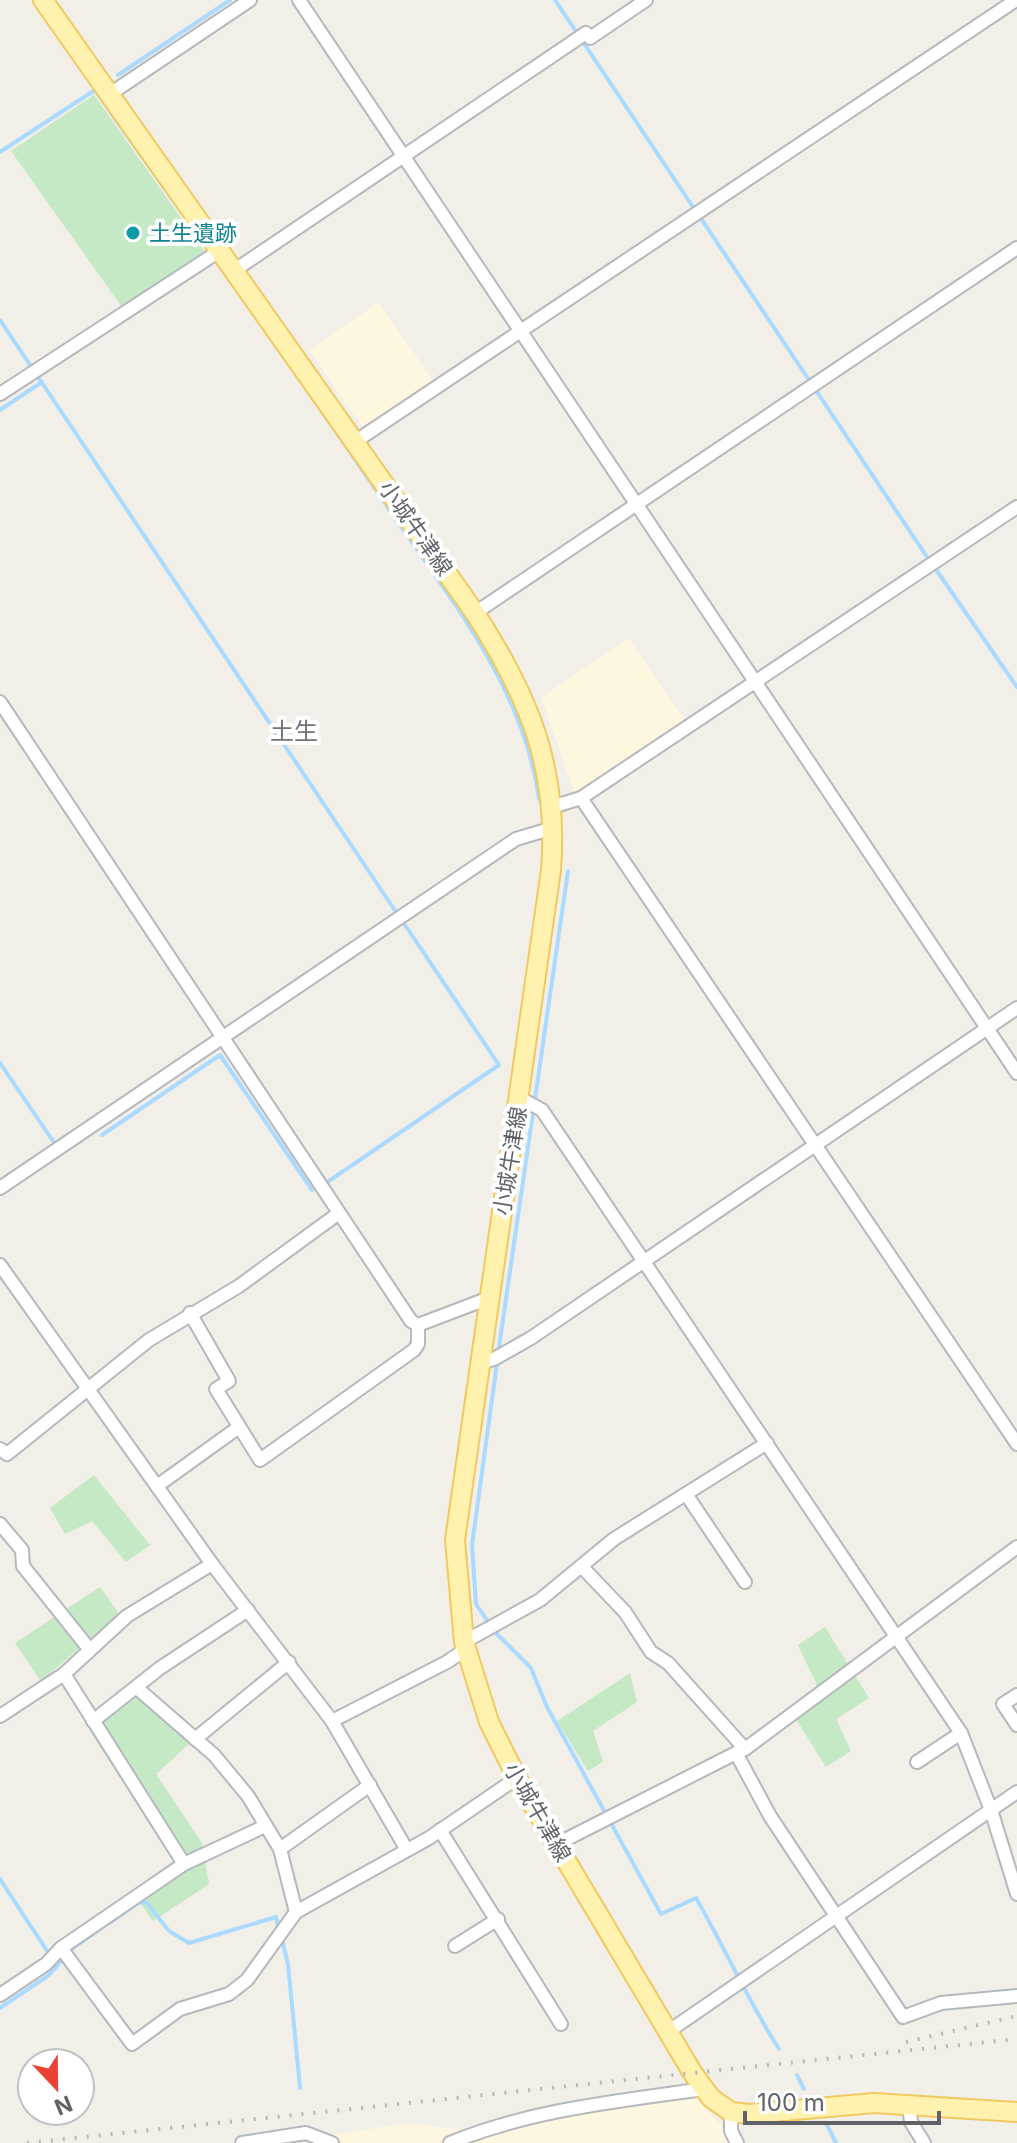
<svg xmlns="http://www.w3.org/2000/svg" width="1017" height="2143" font-family="Inter,'Noto Sans JP',sans-serif">
	<rect width="100%" height="100%" fill="#f1efe8"/>
	<g fill="#fef7e0">
		<polygon points="379,302 435,384 365,431 309,350"/>
		<polygon points="628,638 685,720 575,794 541,698"/>
		<polygon points="657,2088 693,2095 722,2126 731,2143 336,2143 333,2135 407,2123 461,2130 541,2108"/>
	</g>
	<g fill="#c5e8c5">
		<polygon points="94,95 205,252 122,307 11,151"/>
		<polygon points="94,1475 150,1545 126,1562 92,1521 65,1534 50,1508"/>
		<polygon points="100,1587 119,1614 41,1681 15,1643"/>
		<polygon points="825,1627 869,1698 836,1719 851,1751 826,1767 796,1719 822,1696 798,1645"/>
		<polygon points="630,1673 637,1702 593,1731 603,1762 588,1771 557,1721"/>
		<polygon points="137,1694 190,1743 156,1774 202,1843 209,1884 153,1921 132,1891 173,1861 90,1731"/>
	</g>
	<g fill="none" stroke-linecap="round" stroke-linejoin="round">
		<g stroke="#aadaff" stroke-width="4">
			<polyline points="555,0 695,210"/>
			<polyline points="118,75 230,0"/>
			<path d="M 0,152 L 95,90 C 190,225 288,359 380,496 C 443,590 524,684 539,799"/>
			<polyline points="700,217 809,380"/>
			<polyline points="0,320 396,912"/>
			<polyline points="815,389 927,557"/>
			<polyline points="0,410 42,382"/>
			<polyline points="935,568 1017,687"/>
			<polyline points="0,1063 55,1144"/>
			<polyline points="102,1135 220,1055 312,1190"/>
			<polyline points="329,1181 499,1065 405,925"/>
			<polyline points="498,1354 568,871"/>
			<path d="M 497,1363 L 472,1545 L 476,1604 L 495,1632 L 531,1668 L 547,1707 L 661,1914 L 696,1898 C 725,1948 748,2001 779,2049"/>
			<polyline points="0,1879 51,1957"/>
			<polyline points="282,1940 288,1964 300,2088"/>
			<polyline points="0,2008 49,1975 74,1947 138,1903 146,1902 169,1931 189,1943 276,1917 279,1931"/>
			<polyline points="797,2075 804,2089"/>
			<polyline points="827,2125 836,2143"/>
		</g>
		<g stroke="#b5b8bc" stroke-width="16">
			<g id="minor">
				<polyline points="299,0 1017,1073"/>
				<polyline points="590,38 646,0"/>
				<polyline points="110,94 250,0"/>
				<polyline points="235,270 586,33"/>
				<polyline points="0,394 221,250"/>
				<polyline points="356,441 1016,0"/>
				<polyline points="475,613 1017,248"/>
				<polyline points="0,702 411,1321 418,1325 489,1298"/>
				<polyline points="581,798 1017,1444"/>
				<polyline points="552,807 581,798 1017,507"/>
				<polyline points="520,1098 542,1110 961,1733 991,1810 1017,1894"/>
				<polyline points="0,1188 516,839 553,828"/>
				<polyline points="0,1265 212,1564 332,1721 447,1662 466,1649"/>
				<polyline points="190,1313 229,1381 216,1389 260,1460 414,1350 418,1344 418,1325"/>
				<polyline points="479,1363 494,1359 531,1338 1017,1008"/>
				<polyline points="0,1449 7,1454 149,1340 239,1286 339,1213"/>
				<polyline points="157,1486 239,1427"/>
				<polyline points="686,1494 745,1582"/>
				<polyline points="0,1524 22,1550 23,1566 90,1650"/>
				<polyline points="582,1567 625,1612 651,1652 668,1663 745,1749 736,1753 770,1816 903,2017 941,2003 1017,1996"/>
				<polyline points="464,1642 540,1600 614,1539 767,1443"/>
				<polyline points="137,1688 214,1755 248,1796 280,1849 296,1912"/>
				<polyline points="1017,1695 1003,1704 1017,1725"/>
				<polyline points="0,1716 64,1674 127,1616 212,1564"/>
				<polyline points="93,1721 160,1668 248,1610"/>
				<polyline points="332,1721 407,1850"/>
				<polyline points="195,1739 289,1662"/>
				<polyline points="745,1749 1017,1547"/>
				<polyline points="917,1762 961,1733"/>
				<polyline points="440,1830 561,2024"/>
				<polyline points="557,1844 736,1753"/>
				<polyline points="280,1849 370,1785"/>
				<polyline points="184,1864 263,1827"/>
				<polyline points="455,1946 498,1919"/>
				<polyline points="61,1948 132,2044 180,2009 229,1994 247,1980 296,1912 429,1838 517,1778"/>
				<polyline points="0,1995 46,1964 61,1948 184,1864 64,1674"/>
				<polyline points="669,2031 1017,1792"/>
				<polyline points="909,2105 911,2122 924,2143"/>
				<polyline points="731,2112 731,2131 737,2143"/>
				<polyline points="242,2143 306,2133 332,2143"/>
				<path d="M 450,2143 C 530,2110 618,2101 704,2089"/>
			</g>
		</g>
		<g stroke="#f2c960" stroke-width="22">
			<path id="primary" d="M 43,0 L 475,613 C 529,697 559,768 551,870 L 455,1540 L 464,1642 L 489,1722 L 517,1778 L 692,2072 L 711,2098 L 731,2112 L 749,2114 L 874,2103 L 1017,2112"/>
		</g>
		<use href="#minor" stroke="#fff" stroke-width="12"/>
		<use href="#primary" stroke="#fff2af" stroke-width="18"/>
		<g stroke="#b6b7b8" stroke-width="4" stroke-dasharray="2 10" stroke-linecap="butt">
			<polyline points="906,2042 1017,2016"/>
			<polyline points="27,2143 1017,2039"/>
		</g>
	</g>
	<circle fill="#0f9aa8" stroke="#fff" stroke-width="3" cx="133" cy="233" r="8"/>
	<g text-anchor="middle" stroke-width="8" stroke-linejoin="round" paint-order="stroke">
		<g font-size="22" fill="#0d838f" stroke="#fff" text-anchor="start">
			<text x="149" y="241">土生遺跡</text>
		</g>
		<g font-size="22" fill="#5f6368" stroke="#fff">
			<text transform="translate(416 528) rotate(55)" y="8">小城牛津線</text>
			<text transform="translate(510 1161) rotate(-81)" y="8">小城牛津線</text>
			<text transform="translate(538 1812) rotate(60)" y="8">小城牛津線</text>
		</g>
		<g font-size="24" fill="#70757a" stroke="#fff">
			<text x="294" y="740">土生</text>
		</g>
	</g>
	<g transform="translate(56 2087) rotate(158)"><circle r="38" fill="#ffffff" stroke="#bfc1c3" stroke-width="2"/>
	<path d="M0-6L14 30L0 20L-14 30Z" fill="#ea4335"/>
	<text y="-12" font-size="22" font-weight="bold" text-anchor="middle" fill="#5f6368">N</text>
	</g>
	<path d="M745 2111v12h194v-12" fill="none" stroke="#5f6368" stroke-width="4"/>
	<text x="757" y="2111" font-size="24" fill="#5f6368" stroke="#ffffff" stroke-width="6" paint-order="stroke">100 m</text>
</svg>
